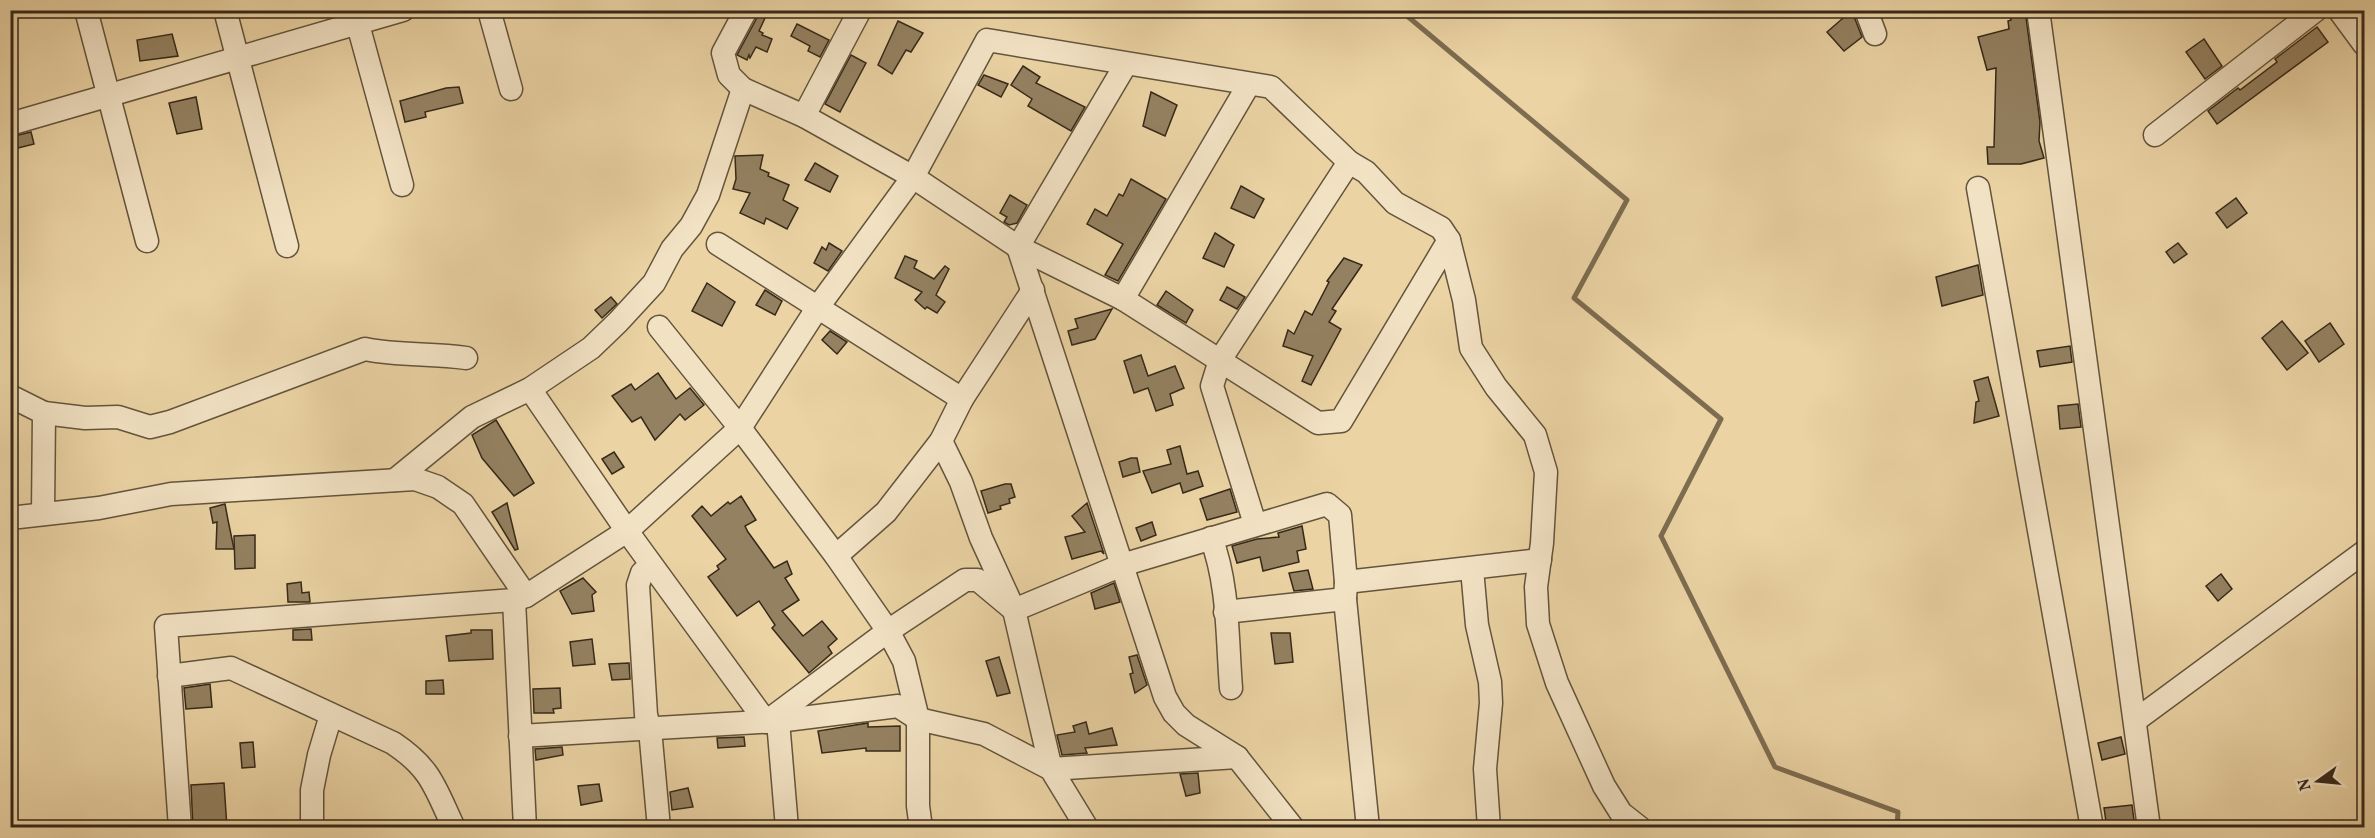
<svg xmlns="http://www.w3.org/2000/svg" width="2375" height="838" font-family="Vollkorn,serif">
	<rect width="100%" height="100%" fill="#ebd3a4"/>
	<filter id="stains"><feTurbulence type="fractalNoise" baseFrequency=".00333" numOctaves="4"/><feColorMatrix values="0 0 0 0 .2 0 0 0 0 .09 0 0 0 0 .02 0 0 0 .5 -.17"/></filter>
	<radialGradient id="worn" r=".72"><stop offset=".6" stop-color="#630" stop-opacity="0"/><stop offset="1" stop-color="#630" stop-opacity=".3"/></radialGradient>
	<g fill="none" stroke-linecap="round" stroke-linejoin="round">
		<polyline stroke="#7d6c50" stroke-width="5" points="1400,10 1627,200 1574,298 1721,419 1661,536 1775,767 1898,812 1897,828"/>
	</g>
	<g fill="#948161" stroke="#362919" stroke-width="1.5">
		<polygon points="2025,10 2040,122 2039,141 2044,158 2021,164 1988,164 1987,147 1994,147 1996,68 1987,70 1978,37 2009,29 2008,21 2011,20 2010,14"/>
		<polygon points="1850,12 1855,19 1862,37 1844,51 1827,32"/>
		<polygon points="759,14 765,18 759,31 763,33 762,35 772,39 767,52 756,47 750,58 749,55 747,60 737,55"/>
		<polygon points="898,21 923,33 911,52 906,50 892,74 878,65"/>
		<polygon points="797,24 829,40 820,57 808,51 810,46 791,36"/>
		<polygon points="2317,27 2328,42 2217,124 2208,111 2238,88 2240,90 2277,62 2275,59"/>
		<polygon points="172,34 178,56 140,61 137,40"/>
		<polygon points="2204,39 2222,66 2205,79 2186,52"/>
		<polygon points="851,55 866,63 840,112 825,104"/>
		<polygon points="1023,66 1040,77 1036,83 1085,107 1071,131 1028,106 1032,99 1011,85"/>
		<polygon points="984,75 1008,84 1001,97 978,85"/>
		<polygon points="459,87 463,103 425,112 426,117 405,122 400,101 446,88"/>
		<polygon points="1151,92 1177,105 1165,136 1143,126"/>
		<polygon points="196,97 202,129 177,134 169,103"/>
		<polygon points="31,132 34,144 10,150 10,137"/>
		<polygon points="763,155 760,169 769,173 768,176 789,185 783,200 798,208 787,229 766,218 764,224 740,213 750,193 733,189 736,179 735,156"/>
		<polygon points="815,163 838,176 830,192 805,180"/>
		<polygon points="1131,179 1166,199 1118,281 1105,275 1123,244 1087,224 1095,209 1107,216 1119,194 1123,196"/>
		<polygon points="1241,186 1264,199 1254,218 1231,208"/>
		<polygon points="1010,195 1027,205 1017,223 1009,225 1004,222 1007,217 1000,213"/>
		<polygon points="2236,198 2247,213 2227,228 2216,213"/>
		<polygon points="1215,233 1234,245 1224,267 1203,258"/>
		<polygon points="829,243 842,251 828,271 814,263 822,247 826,250"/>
		<polygon points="2178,243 2187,254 2174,263 2166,252"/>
		<polygon points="905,256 917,261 914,268 934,279 945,266 949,269 936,295 945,302 937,313 927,307 925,309 915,300 922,292 895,278"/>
		<polygon points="1344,258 1362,265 1332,309 1336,311 1329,322 1341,329 1311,385 1302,381 1313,356 1283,346 1288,330 1294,334 1305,311 1312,315 1329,282 1327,281"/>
		<polygon points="1978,265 1983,295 1942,306 1936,277"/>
		<polygon points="707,283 735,302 722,326 692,311"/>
		<polygon points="1227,287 1245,297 1237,309 1220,300"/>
		<polygon points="765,290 782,301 775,315 756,305"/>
		<polygon points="1166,291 1193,310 1186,323 1157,305"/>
		<polygon points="611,297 617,304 602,318 595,310"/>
		<polygon points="1112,309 1095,339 1072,345 1068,331 1078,328 1075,319"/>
		<polygon points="2282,321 2308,353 2287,370 2262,338"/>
		<polygon points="2330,323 2344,344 2319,362 2305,341"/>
		<polygon points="830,331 847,342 837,354 822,340"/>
		<polygon points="2070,346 2072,362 2040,367 2037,351"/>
		<polygon points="1141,355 1148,376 1175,366 1184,388 1170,394 1173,405 1156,411 1148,388 1134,393 1124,361"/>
		<polygon points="658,373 676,399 690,388 704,405 685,420 680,414 655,440 641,417 632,422 612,396 631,384 635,390"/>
		<polygon points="1988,377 1999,416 1974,423 1976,402 1979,401 1974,381"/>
		<polygon points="2078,404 2081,427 2060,429 2058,406"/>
		<polygon points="496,420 534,483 514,496 482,458 472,435"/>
		<polygon points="1180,446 1187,474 1198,471 1203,486 1183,493 1180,483 1152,493 1143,471 1171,464 1167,450"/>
		<polygon points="614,452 624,467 612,474 602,459"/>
		<polygon points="1131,458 1137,458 1140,472 1123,477 1119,462"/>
		<polygon points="1005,484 1011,484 1015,497 1009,499 1010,503 1000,506 1001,509 988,513 981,491"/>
		<polygon points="1230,489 1237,512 1207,520 1200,499"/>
		<polygon points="741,496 756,520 745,526 748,532 774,568 787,561 792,574 785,578 799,600 782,611 803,636 822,621 837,639 828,647 832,653 809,673 772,628 775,625 759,601 737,616 708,577 719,569 717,566 726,559 692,516 702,506 711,516 728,502 730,504"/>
		<polygon points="507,503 518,549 515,550 492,512"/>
		<polygon points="1087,503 1104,554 1101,551 1072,559 1065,537 1085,532 1072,516"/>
		<polygon points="225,504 228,520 234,549 216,549 217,522 213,523 210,508"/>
		<polygon points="1152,522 1156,535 1141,541 1136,528"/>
		<polygon points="1302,526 1306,549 1297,551 1299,562 1263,571 1260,557 1237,563 1232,546 1257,539 1279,537 1278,533"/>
		<polygon points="255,535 255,568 235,569 234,536"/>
		<polygon points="1308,570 1313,589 1294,591 1289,573"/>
		<polygon points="2221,574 2232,589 2218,601 2206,586"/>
		<polygon points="583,578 596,592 592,595 594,611 572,614 560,591"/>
		<polygon points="301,582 302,593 309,592 310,602 288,602 287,584"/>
		<polygon points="1114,583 1120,602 1095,609 1091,593"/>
		<polygon points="311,629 312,640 293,640 293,630"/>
		<polygon points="471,630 492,630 493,659 449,661 446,636 471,633"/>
		<polygon points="1271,633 1290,633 1293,662 1275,664"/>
		<polygon points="592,639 595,664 573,666 570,642"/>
		<polygon points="1137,655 1147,685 1135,693 1130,674 1133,673 1129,657"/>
		<polygon points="999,657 1010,693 997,696 986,661"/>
		<polygon points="629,663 630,679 612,680 609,664"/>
		<polygon points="443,680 444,694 426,694 426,681"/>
		<polygon points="210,684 212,707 186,709 184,688"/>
		<polygon points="560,688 561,708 553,709 554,713 534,713 533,689"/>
		<polygon points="1086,722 1089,734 1112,728 1117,745 1085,748 1087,753 1062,755 1057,735 1075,732 1073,726"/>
		<polygon points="868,723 868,727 900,726 900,751 866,751 866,748 822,753 818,731"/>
		<polygon points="744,737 745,746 718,748 717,738"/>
		<polygon points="2121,737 2125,754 2102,760 2098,743"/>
		<polygon points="253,742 255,767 242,768 240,743"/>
		<polygon points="562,747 563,755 536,760 535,749"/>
		<polygon points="1198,773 1200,793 1186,796 1180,774"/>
		<polygon points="224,783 227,828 193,828 191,785"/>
		<polygon points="599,784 602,801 581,805 578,786"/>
		<polygon points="688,788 693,807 672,810 670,792"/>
		<polygon points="2132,805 2135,828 2107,828 2104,808"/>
	</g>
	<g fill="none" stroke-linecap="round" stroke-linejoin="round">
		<g stroke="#63543c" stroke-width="25">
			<g id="minor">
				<polyline points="86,10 147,241"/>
				<polyline points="225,10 287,246"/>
				<polyline points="354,10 402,185"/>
				<polyline points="489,10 511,89"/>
				<polyline points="746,10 723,53 729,75 743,89 804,116 913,177 1018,247 1123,299 1318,423 1341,421 1449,240"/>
				<polyline points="1866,10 1875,34"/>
				<polyline points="2038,10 2149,828"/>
				<polyline points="2339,10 2364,44"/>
				<polyline points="1126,64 1018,247 1165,697 1174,713 1186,725 1237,757 1293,828"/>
				<polyline points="804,116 860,10"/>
				<polyline points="10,124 403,10"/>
				<polyline points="2155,135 2316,10"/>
				<polyline points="1978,188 2092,828"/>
				<polyline points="718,244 962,399"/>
				<polyline points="1123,299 1249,84"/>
				<polyline points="659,327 740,428 836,556 888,631 904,661 918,719 918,806 921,828"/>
				<polyline points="530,389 627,531 766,722 888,631 965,580 978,580 1014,610 1122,565 1327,504 1340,515 1346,582 1345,599 1368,828"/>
				<polyline points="10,396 44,413 43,514"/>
				<path d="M 44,413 L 85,418 L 118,417 L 150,427 L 170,422 L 365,349 C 399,356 432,353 466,358"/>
				<polyline points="941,441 961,482 981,538 1014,610 1051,769 1237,757"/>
				<polyline points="395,480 472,417 530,389 591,348 618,322 654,283 672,249 691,226 708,195 743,89"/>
				<polyline points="10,518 99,508 171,494 415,479 438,487 463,504 526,596"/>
				<polyline points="1255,524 1212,386 1220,360 1349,162"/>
				<path d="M 1211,538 C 1229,584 1227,639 1231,688"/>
				<polyline points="836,556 886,512 941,441 962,399 1033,290"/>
				<polyline points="651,565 642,573 638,585 646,715 650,729 659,828"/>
				<polyline points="1472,569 1477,625 1490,682 1491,703 1485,769 1489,828"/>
				<polyline points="1346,582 1540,560"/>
				<polyline points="514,600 525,828"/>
				<polyline points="1225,612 1345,599"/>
				<path d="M 169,676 L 231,668 L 393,743 C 432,769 435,788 454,828"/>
				<polyline points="2136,720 2364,552"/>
				<polyline points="778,721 787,828"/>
				<polyline points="520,736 778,721 898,706 918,719 984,734 1051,769 1087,828"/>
				<polyline points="180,828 166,626 514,600 526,596 627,531 740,428 818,307 913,177 987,40 1271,87 1349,162 1366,172 1395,203 1441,228 1449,240 1464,300 1471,348 1496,387 1535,435 1546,472 1542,543 1536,587 1538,624 1557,683 1604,786 1621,813 1640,828"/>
				<polyline points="312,828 312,790 319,755 331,715"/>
			</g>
		</g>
		<use href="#minor" stroke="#f2e2c4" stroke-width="22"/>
	</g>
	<rect width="2375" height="838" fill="none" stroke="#ebd3a4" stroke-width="36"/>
	<rect x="12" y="12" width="2351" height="814" fill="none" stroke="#362919" stroke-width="3"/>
	<rect x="18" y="18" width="2339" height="802" fill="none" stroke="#362919" stroke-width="1.5"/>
	<g transform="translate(2318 781) rotate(255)" stroke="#f2e2c4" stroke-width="4.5" paint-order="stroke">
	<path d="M0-4.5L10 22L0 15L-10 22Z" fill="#362919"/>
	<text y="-9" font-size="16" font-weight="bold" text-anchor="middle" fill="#362919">N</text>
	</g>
	<rect width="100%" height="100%" filter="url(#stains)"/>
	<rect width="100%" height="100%" fill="url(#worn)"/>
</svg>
